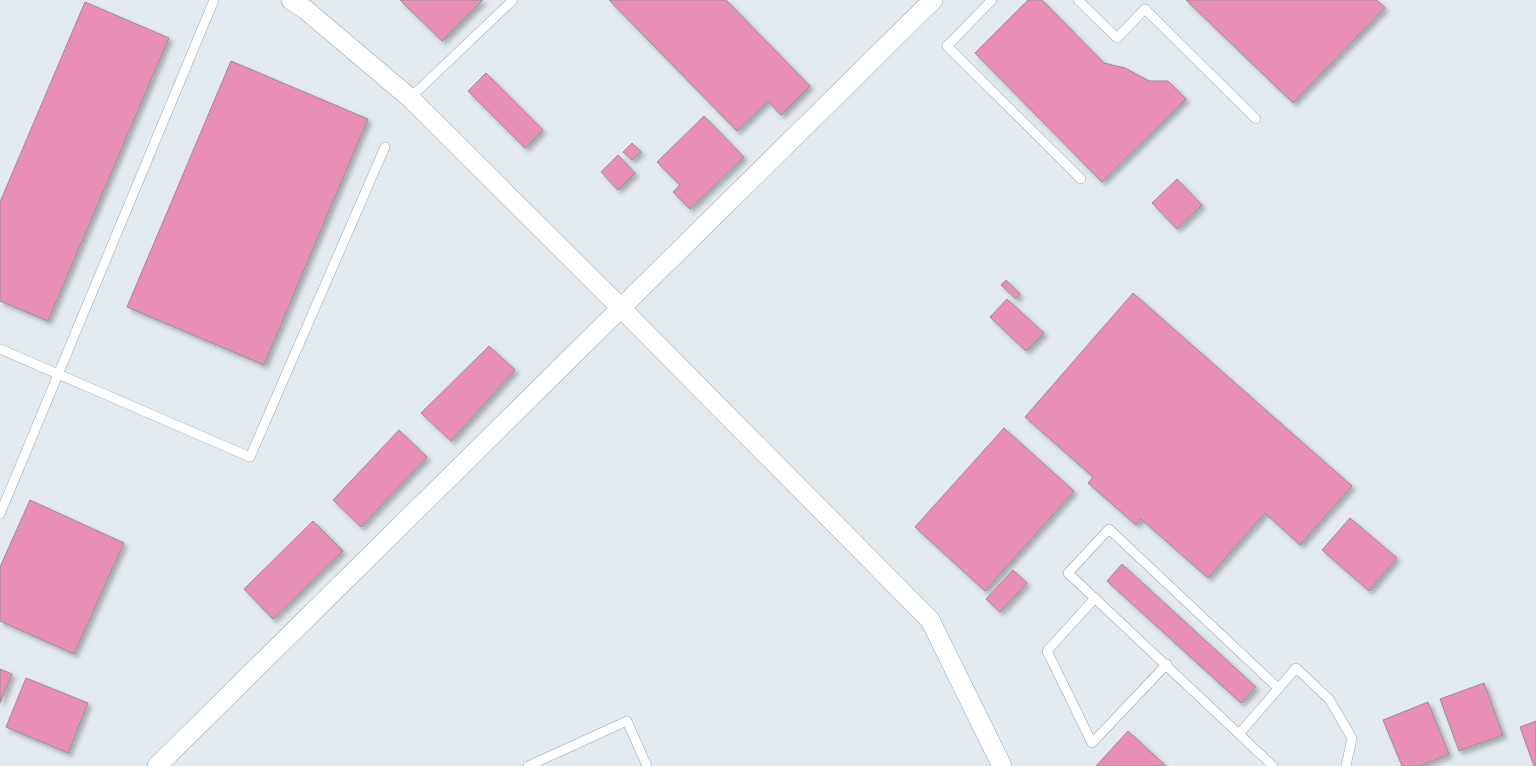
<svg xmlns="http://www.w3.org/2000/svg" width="1536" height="766" font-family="Poppins,sans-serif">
	<defs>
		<filter id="shadow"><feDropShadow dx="3.5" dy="3.5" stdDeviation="2" flood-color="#0004"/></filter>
	</defs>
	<rect width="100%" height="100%" fill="#e3eaef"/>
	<g fill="#e98fb6" stroke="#968e91" filter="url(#shadow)">
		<polygon points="400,0 483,0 442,41"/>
		<polygon points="609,0 726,0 810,86 781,115 768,101 737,131"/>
		<polygon points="1028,0 1042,0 1104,63 1125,68 1149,81 1168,81 1186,99 1102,182 975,53"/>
		<polygon points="1186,0 1377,0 1385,8 1293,103"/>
		<polygon points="85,2 169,38 48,321 0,301 0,202"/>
		<polygon points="231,61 368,119 264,365 127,307"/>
		<polygon points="486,73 543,130 525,148 468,91"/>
		<polygon points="704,116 744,157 690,209 673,192 680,185 657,162"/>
		<polygon points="632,143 641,152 632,160 623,152"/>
		<polygon points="618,155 635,173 618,190 601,172"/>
		<polygon points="1177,179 1202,205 1177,229 1152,203"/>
		<polygon points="1006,280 1020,294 1016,299 1001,285"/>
		<polygon points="1133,293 1352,486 1300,545 1265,513 1208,578 1141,519 1136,525 1088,483 1093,477 1025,417"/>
		<polygon points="1007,299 1044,333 1026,351 990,317"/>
		<polygon points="489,346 515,370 451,441 421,413"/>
		<polygon points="1004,428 1074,491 985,591 915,527"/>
		<polygon points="399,430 427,457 361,527 333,500"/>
		<polygon points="30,500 124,543 74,654 0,621 0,567"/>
		<polygon points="1350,518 1397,558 1369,591 1322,550"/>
		<polygon points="313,521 343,551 273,619 244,589"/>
		<polygon points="1122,564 1256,687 1241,703 1107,581"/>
		<polygon points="1013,570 1027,583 1000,612 986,599"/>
		<polygon points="0,669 12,674 0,703"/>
		<polygon points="26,678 88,703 68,753 6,727"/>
		<polygon points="1484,683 1503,735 1459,751 1440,699"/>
		<polygon points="1428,702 1449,754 1420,766 1402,766 1383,720"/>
		<polygon points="1536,721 1536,766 1534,766 1520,727"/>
		<polygon points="1128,731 1166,766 1096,766"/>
	</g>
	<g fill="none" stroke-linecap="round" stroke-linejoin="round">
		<g stroke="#9ba2a7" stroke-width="10">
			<g id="service">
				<polyline points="992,0 947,46 1081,179"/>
				<polyline points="1078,0 1117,38 1145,9 1256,119"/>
				<polyline points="410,98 513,0"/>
				<polyline points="0,349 250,457 385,147"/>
				<polyline points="0,514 214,0"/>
				<polyline points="1095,598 1047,651 1092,743 1167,664"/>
				<polyline points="1239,734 1296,668 1329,699 1352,738 1346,766"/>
				<polyline points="528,766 627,721 647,766"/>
				<polyline points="1273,766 1068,573 1109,529 1279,689"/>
			</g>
		</g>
		<g stroke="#9ba2a7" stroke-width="20">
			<g id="minor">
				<polyline points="291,0 306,10 410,98 621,308 930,620 1002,766"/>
				<polyline points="157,766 933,0"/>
			</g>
		</g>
		<use href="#service" stroke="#fff" stroke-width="9"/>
		<use href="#minor" stroke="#fff" stroke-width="19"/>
	</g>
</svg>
